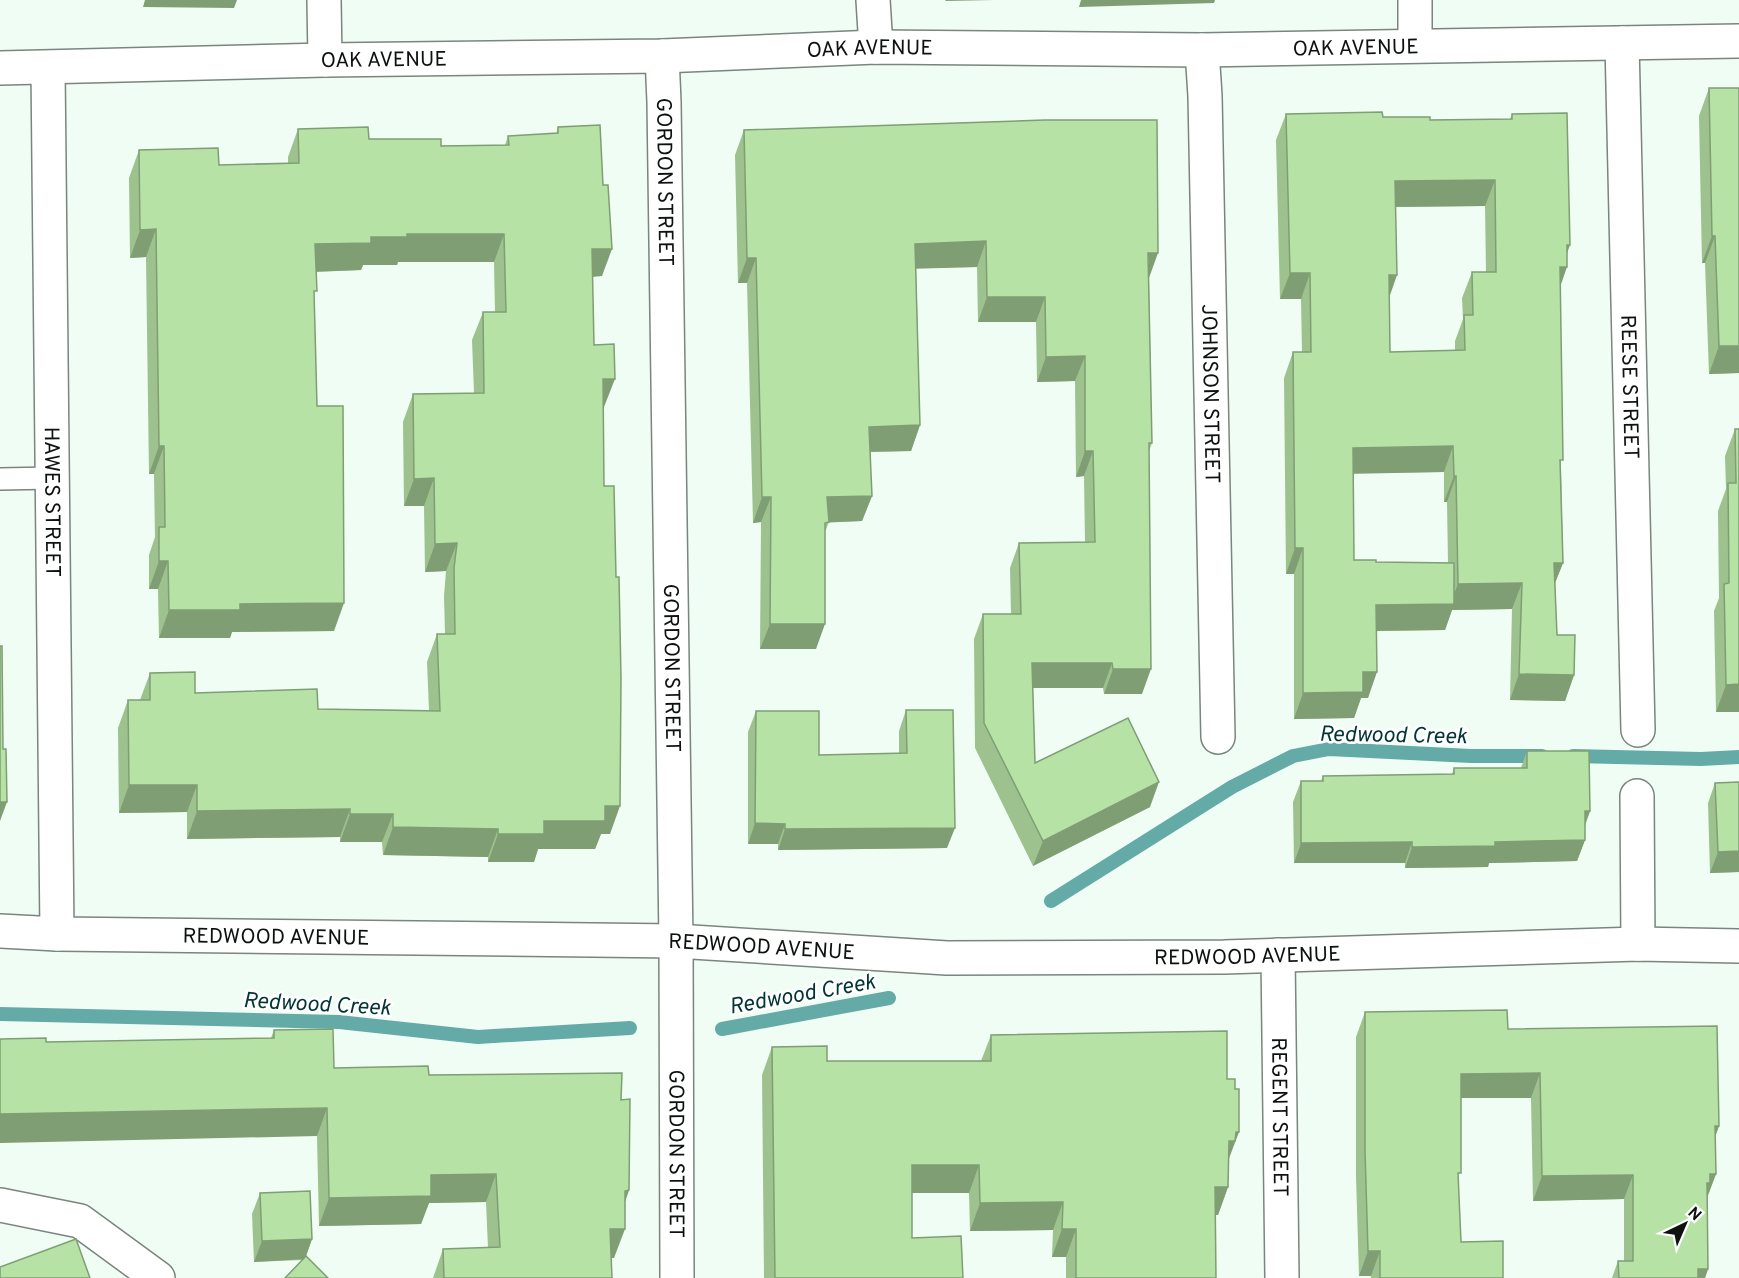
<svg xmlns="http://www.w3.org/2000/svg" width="1739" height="1278" font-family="Overpass,sans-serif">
	<rect width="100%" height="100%" fill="#f0fdf4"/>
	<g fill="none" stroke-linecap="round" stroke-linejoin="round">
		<g stroke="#64aba8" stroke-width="14">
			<polyline points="1573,756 1701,759 1739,757"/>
			<polyline points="1051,901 1232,787 1293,756 1329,749 1471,756 1542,756"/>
			<polyline points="0,1014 339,1022 478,1037 630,1028"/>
			<polyline points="722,1029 889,998"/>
		</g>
		<g stroke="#79857d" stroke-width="24">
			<polyline id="service" points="0,479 53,478"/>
		</g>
		<g stroke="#79857d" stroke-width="36">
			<g id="minor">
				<polyline points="324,0 325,60"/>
				<polyline points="873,0 876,47"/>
				<path id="s1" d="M 1622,43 L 1638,730"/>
				<polyline points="1415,45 1415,0"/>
				<path id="s2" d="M 1202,50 L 1205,96 L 1218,737"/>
				<path id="s3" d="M 662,56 L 664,102 L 676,941 L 677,1278"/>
				<path id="s4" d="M 0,68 L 325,60 L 662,56 L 876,47 L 1202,50 L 1739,41"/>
				<path id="s5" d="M 48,68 L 57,934"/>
				<polyline points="1637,796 1638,944"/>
				<path id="s6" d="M 0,931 L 57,934 L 676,941 L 947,958 L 1224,957 L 1638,944 L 1739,946"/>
				<path id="s7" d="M 1278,955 L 1282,1278"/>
				<polyline points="0,1205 80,1221 158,1278"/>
			</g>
		</g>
		<use href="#service" stroke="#fff" stroke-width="21"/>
		<use href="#minor" stroke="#fff" stroke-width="33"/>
	</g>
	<g fill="#9dc28e" fill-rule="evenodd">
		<polygon points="1709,88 1739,88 1739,373 1709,374 1705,263 1702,263 1699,116"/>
		<path d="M 1286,114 L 1430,120 L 1510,119 L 1512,114 L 1567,254 L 1560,287 L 1561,467 L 1563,563 L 1555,583 L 1557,635 L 1574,675 L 1565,701 L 1510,700 L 1512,609 L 1452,610 L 1445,630 L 1377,631 L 1368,698 L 1361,698 L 1354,718 L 1294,719 L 1294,574 L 1286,574 L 1284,378 L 1293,352 L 1302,352 L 1301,299 L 1280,299 L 1276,140 ZM 1485,206 L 1486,272 L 1472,272 L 1462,298 L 1463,319 L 1455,341 L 1455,350 L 1390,352 L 1389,298 L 1395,207 ZM 1444,472 L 1444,502 L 1447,502 L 1448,563 L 1376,562 L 1354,560 L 1353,473 Z"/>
		<polygon points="558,127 602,276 592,277 594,345 604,407 604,486 610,834 601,834 595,849 538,849 534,862 488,862 488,857 383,855 382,842 340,842 340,837 187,839 187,812 119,813 118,728 128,700 140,700 150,673 195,693 318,709 429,710 427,662 437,634 445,634 444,596 446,571 425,572 424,506 404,506 403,422 413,394 474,393 472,340 483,312 495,312 494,262 398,262 397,265 363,265 361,270 316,272 314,297 317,406 334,631 232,632 230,638 159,638 158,589 149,589 149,555 155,537 154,474 149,474 146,257 130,258 129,178 139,150 219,165 288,163 288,157 298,129 369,139 441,146 505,145 508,136 556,134"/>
		<polygon points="744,130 1149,278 1152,443 1149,451 1142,694 1104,694 1103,688 1033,688 1035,763 1150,807 1033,866 975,748 974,639 983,614 1011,614 1010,568 1019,543 1085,542 1084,476 1076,477 1075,381 1037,382 1036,322 978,322 977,267 916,268 920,425 911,451 870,452 872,496 862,521 829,522 825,532 816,649 760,649 761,522 753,523 747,283 738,283 735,155"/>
		<polygon points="1735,429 1739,429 1739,712 1716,712 1714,611 1719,598 1718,511 1726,489 1725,456"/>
		<polygon points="906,710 947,848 778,850 778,844 748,844 748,732 756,711 819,755 899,753 899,731"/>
		<polygon points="1527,751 1590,811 1585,826 1585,840 1577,861 1489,863 1488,867 1405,868 1405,863 1294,863 1293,802 1301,781 1321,781 1323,776 1452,774 1454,768 1521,768"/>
		<polygon points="1739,782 1739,872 1710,873 1708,803 1715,783"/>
		<polygon points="1365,1012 1508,1029 1719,1126 1715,1137 1716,1174 1707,1197 1708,1269 1705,1278 1612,1278 1618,1261 1624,1261 1624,1199 1533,1201 1531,1098 1461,1098 1458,1180 1461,1242 1503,1278 1371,1278 1371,1276 1359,1276 1356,1176 1356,1037"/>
		<polygon points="274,1030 334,1068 429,1075 621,1100 629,1190 625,1202 614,1258 611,1258 612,1278 433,1278 443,1249 488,1248 486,1202 429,1203 421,1224 319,1226 317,1136 46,1042 271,1038"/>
		<polygon points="991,1035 1227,1079 1228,1187 1218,1215 1215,1215 1216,1278 1066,1278 1066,1257 1052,1257 1053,1230 970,1231 969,1193 912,1193 912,1238 963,1278 764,1278 762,1075 772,1047 827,1061 981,1061"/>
		<polygon points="260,1193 312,1239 306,1256 302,1260 254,1262 252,1214"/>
	</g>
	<g fill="#7f9e74">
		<polygon points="145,0 237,0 234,8 143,7"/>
		<polygon points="946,0 995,0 945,1"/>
		<polygon points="1081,0 1220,0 1215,0 1214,3 1079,7"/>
		<polygon points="1495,180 1485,206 1385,207 1395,181"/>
		<polygon points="156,229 146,257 130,258 140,230"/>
		<polygon points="407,234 504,234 494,262 398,262 397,265 363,265 361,270 305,272 315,244 371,237"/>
		<polygon points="1712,236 1715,236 1705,263 1702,263"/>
		<polygon points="986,241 977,267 906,269 915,244"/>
		<polygon points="1567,245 1570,245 1562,267 1567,267 1558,293 1550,293"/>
		<polygon points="592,249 612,249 602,276 582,277"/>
		<polygon points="1148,253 1158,253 1149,278"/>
		<polygon points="747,258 756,258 747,283 738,283"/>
		<polygon points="1290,273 1310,273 1301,299 1280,299"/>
		<polygon points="1389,275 1397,275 1388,301"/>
		<polygon points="987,297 1045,297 1036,322 978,322"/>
		<polygon points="1719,346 1739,346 1739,373 1709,374"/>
		<polygon points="1085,356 1075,381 1037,382 1046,357"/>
		<polygon points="603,379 615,379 604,407 593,407"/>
		<polygon points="920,425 911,451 860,452 869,427"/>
		<polygon points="159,446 164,446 154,474 149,474"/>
		<polygon points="1453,446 1444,472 1344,474 1353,448"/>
		<polygon points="1085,451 1093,451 1084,476 1076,477"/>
		<polygon points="1454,476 1456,476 1447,502 1444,502"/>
		<polygon points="434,478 424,506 404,506 414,479"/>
		<polygon points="872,496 862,521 818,523 827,497"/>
		<polygon points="762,497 771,497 761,522 753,523"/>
		<polygon points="457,543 446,571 425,572 435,544"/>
		<polygon points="1295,548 1303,548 1294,574 1286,574"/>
		<polygon points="159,561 168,561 158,589 149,589"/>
		<polygon points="1554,563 1563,563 1553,588"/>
		<polygon points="1522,583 1512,609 1452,610 1445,630 1367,631 1376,605 1450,604 1458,584"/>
		<polygon points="344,603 334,631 232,632 230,638 159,638 169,610 240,604"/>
		<polygon points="770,624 825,624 816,649 760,649"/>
		<polygon points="1032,663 1112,663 1103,688 1023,688"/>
		<polygon points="1113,669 1151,669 1142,694 1104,694"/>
		<polygon points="1363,672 1377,672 1368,698 1361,698 1354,718 1294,719 1303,693"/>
		<polygon points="1519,674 1574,675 1565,701 1510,700"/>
		<polygon points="1739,684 1739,712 1716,712 1726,685"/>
		<polygon points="1159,782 1150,807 1033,866 1043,841"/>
		<polygon points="129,785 197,785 187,812 119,813"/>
		<polygon points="0,802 7,802 0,821"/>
		<polygon points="605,806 620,806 610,834 601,834 595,849 538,849 534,862 488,862 498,834 544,821"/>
		<polygon points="350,809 340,837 187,839 197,811"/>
		<polygon points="1585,811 1590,811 1582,832"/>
		<polygon points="350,814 393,814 382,842 340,842"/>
		<polygon points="755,823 785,824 778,844 748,844"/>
		<polygon points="393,827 498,829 488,857 383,855"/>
		<polygon points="955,828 947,848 778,850 785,829"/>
		<polygon points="1585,840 1577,861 1489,863 1488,867 1405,868 1412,847 1495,842"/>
		<polygon points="1412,842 1405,863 1294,863 1301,843"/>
		<polygon points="1739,851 1739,872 1710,873 1718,852"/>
		<polygon points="1540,1073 1531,1098 1452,1098 1461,1074"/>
		<polygon points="327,1108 317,1136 0,1143 0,1114"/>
		<polygon points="1715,1126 1719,1126 1710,1151"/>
		<polygon points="1236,1132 1239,1132 1225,1169 1229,1141"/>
		<polygon points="912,1165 979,1165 969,1193 902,1193"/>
		<polygon points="496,1174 486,1202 429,1203 421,1224 319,1226 329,1198 431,1175"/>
		<polygon points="1710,1174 1716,1174 1707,1198 1702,1199"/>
		<polygon points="1633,1175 1624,1199 1533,1201 1542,1176"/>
		<polygon points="1215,1187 1228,1187 1218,1215 1205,1215"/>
		<polygon points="629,1190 619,1219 625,1191"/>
		<polygon points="1063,1202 1053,1230 970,1231 980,1203"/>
		<polygon points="610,1229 625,1229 614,1258 599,1258"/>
		<polygon points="1062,1229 1076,1229 1066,1257 1052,1257"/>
		<polygon points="312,1239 305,1259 254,1262 262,1241"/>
		<polygon points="1368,1251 1380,1251 1371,1276 1359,1276"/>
		<polygon points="1698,1269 1708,1269 1705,1278 1695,1278"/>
	</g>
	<g fill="#b6e2a5" stroke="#7f9e74" stroke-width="1.5" fill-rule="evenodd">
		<polygon points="1709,88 1739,88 1739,346 1719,346 1715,236 1712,236"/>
		<path d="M 1382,112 L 1383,117 L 1430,117 L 1430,120 L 1512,119 L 1512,114 L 1567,113 L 1570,245 L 1567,245 L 1567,267 L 1560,267 L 1563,460 L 1560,460 L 1563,563 L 1554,563 L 1557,635 L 1575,635 L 1574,675 L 1519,674 L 1522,583 L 1458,584 L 1456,476 L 1454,476 L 1453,446 L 1353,448 L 1354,560 L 1376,560 L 1376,562 L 1454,563 L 1454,604 L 1376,605 L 1377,672 L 1363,672 L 1363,692 L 1303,693 L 1303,548 L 1295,548 L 1293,352 L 1311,352 L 1310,273 L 1290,273 L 1286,114 ZM 1495,180 L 1496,272 L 1472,272 L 1473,315 L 1464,315 L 1465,350 L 1390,352 L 1389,275 L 1397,275 L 1395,181 Z"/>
		<polygon points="1045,120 1157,120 1158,253 1148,253 1152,443 1149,443 1151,669 1113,669 1112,663 1032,663 1035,763 1128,718 1159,782 1043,841 984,723 983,614 1021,614 1019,543 1095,542 1093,451 1085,451 1085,356 1046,357 1045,297 987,297 986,241 915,244 920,425 869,427 872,496 827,497 829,522 825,523 825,624 770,624 771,497 762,497 756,258 747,258 744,130"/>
		<polygon points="600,125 603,185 608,185 612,249 592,249 594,345 614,344 615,379 603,379 604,486 614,486 616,577 619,577 621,678 620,806 605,806 605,821 544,821 544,834 498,834 498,829 393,827 393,814 350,814 350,809 197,811 197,785 129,785 128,700 150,700 150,673 195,672 195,693 317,689 318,709 440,711 437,634 455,634 454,568 457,543 435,544 434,478 414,479 413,394 484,393 483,312 506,312 504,234 407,234 407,237 371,237 371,243 315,244 317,291 314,291 317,406 343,406 344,603 240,604 240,610 169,610 168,561 159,561 159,527 165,527 164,446 159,446 156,229 140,230 139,150 218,148 219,165 299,163 298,129 368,127 369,139 441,139 441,146 509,145 508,136 558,133 558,127"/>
		<polygon points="1735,429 1739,429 1739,684 1726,685 1724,584 1729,583 1728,483 1736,483"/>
		<polygon points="0,646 2,646 3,749 6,749 7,802 0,802"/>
		<polygon points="906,710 953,710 955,828 785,829 785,824 755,823 756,711 819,711 819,755 907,753"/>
		<polygon points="1527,751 1589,751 1590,811 1585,811 1585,840 1495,842 1495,846 1412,847 1412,842 1301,843 1301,781 1323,781 1323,776 1454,774 1454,768 1527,768"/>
		<polygon points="1739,782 1739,851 1718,852 1715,783"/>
		<polygon points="1507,1010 1508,1029 1717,1026 1719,1126 1715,1126 1716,1174 1710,1174 1710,1183 1707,1183 1708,1269 1698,1269 1698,1278 1619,1278 1618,1261 1633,1261 1633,1175 1542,1176 1540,1073 1461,1074 1461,1173 1458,1173 1461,1242 1503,1241 1503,1278 1380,1278 1380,1251 1368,1251 1365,1151 1365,1012"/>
		<polygon points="333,1029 334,1068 428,1066 429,1075 622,1073 621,1100 630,1099 629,1190 625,1191 625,1229 610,1229 612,1278 444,1278 443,1249 500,1247 496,1174 431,1175 431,1196 329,1198 327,1108 0,1114 0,1039 46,1038 46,1042 274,1038 274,1030"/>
		<polygon points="1227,1031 1227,1079 1235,1079 1235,1089 1239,1089 1239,1132 1236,1132 1235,1141 1229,1141 1228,1187 1215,1187 1216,1278 1076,1278 1076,1229 1062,1229 1063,1202 980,1203 979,1165 912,1165 912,1238 961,1236 963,1278 775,1278 772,1047 827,1046 827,1061 991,1061 991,1035"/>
		<polygon points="310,1191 312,1239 262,1241 260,1193"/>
		<polygon points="76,1239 90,1278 0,1278 0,1267"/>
		<polygon points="306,1256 328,1278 285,1278"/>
	</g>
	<g text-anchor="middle" stroke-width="5" stroke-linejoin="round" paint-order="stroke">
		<g font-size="21" fill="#0e120f" stroke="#fff">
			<text dy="7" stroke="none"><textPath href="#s4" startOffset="1356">OAK AVENUE</textPath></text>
			<text dy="7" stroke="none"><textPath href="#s4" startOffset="870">OAK AVENUE</textPath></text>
			<text dy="7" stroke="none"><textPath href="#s4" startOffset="384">OAK AVENUE</textPath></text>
			<text dy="7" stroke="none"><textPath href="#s3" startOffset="126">GORDON STREET</textPath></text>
			<text dy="7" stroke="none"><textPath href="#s1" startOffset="344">REESE STREET</textPath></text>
			<text dy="7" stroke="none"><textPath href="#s2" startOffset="344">JOHNSON STREET</textPath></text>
			<text dy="7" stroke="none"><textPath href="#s5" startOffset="434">HAWES STREET</textPath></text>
			<text dy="7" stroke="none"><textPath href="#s3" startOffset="612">GORDON STREET</textPath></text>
			<text dy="7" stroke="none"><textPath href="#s6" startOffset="276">REDWOOD AVENUE</textPath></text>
			<text dy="7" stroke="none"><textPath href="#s6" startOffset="762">REDWOOD AVENUE</textPath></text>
			<text dy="7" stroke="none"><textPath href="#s6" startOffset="1248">REDWOOD AVENUE</textPath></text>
			<text dy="7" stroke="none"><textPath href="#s7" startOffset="162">REGENT STREET</textPath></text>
			<text dy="7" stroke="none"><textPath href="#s3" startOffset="1098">GORDON STREET</textPath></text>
		</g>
		<g font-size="22" font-style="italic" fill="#023534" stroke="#fff">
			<text transform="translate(1393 734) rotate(1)" y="8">Redwood Creek</text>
			<text transform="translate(802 993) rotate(-10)" y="8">Redwood Creek</text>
			<text transform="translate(317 1003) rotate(3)" y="8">Redwood Creek</text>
		</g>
	</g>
	<g transform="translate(1685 1224) rotate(44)" stroke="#ffffff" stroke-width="4.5" paint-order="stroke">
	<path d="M0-4.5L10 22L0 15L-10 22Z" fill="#0e120f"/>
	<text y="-9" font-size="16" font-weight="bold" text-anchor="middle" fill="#0e120f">N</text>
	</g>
</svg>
